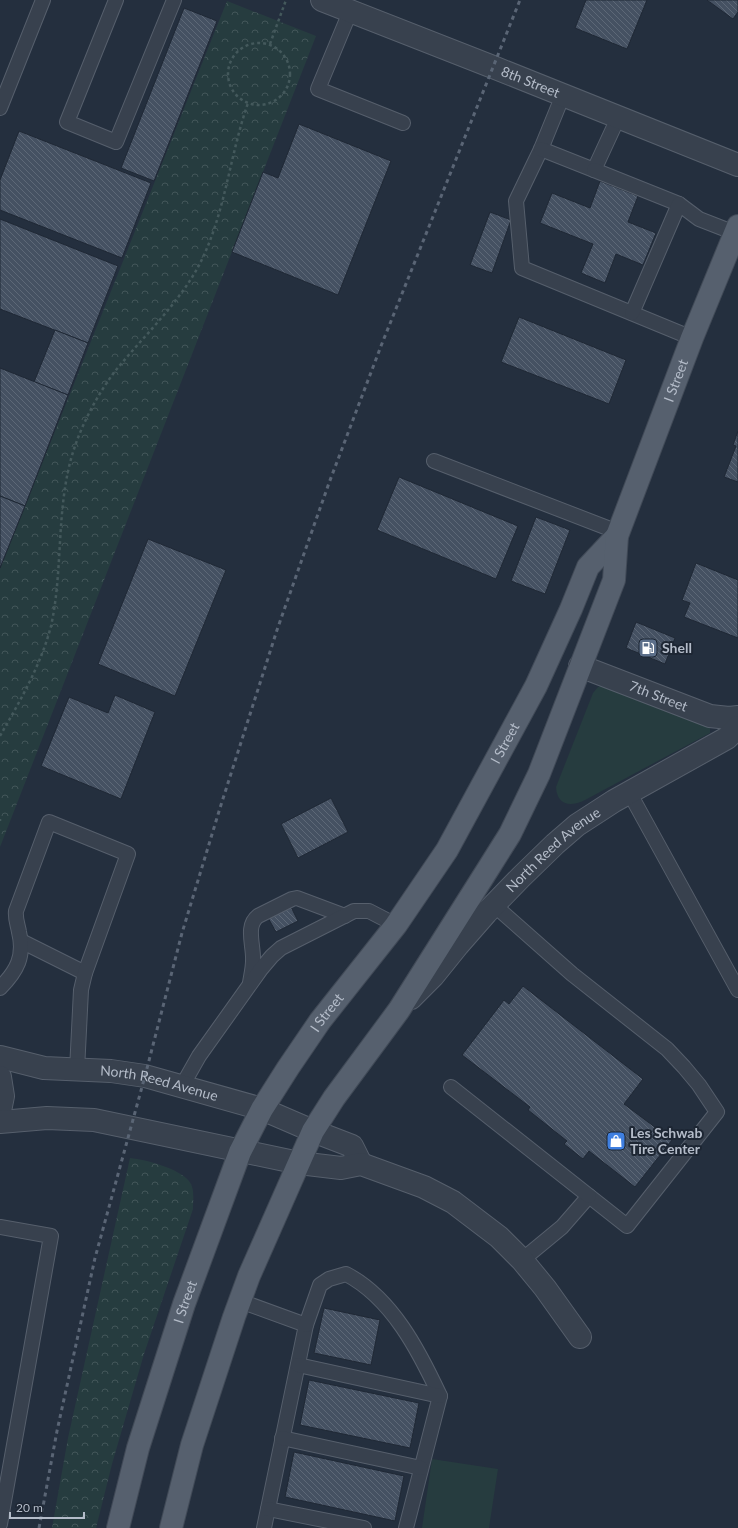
<svg xmlns="http://www.w3.org/2000/svg" width="738" height="1528" font-family="Lato,sans-serif">
	<defs>
		<pattern id="park-crowns" width="20" height="18" patternUnits="userSpaceOnUse"><rect width="20" height="18" fill="#263c3f"/><path d="M2 6a3 3 0 1 1 6 0M12 15a3 3 0 1 1 6 0" fill="none" stroke="#435659"/></pattern>
		<pattern id="building-back-hatch" width="6" height="6" patternUnits="userSpaceOnUse"><rect width="6" height="6" fill="#455162"/><path d="M-1 5l2 2M0 0l6 6M5-1l2 2" fill="none" stroke="#5d6877"/></pattern>
	</defs>
	<rect width="100%" height="100%" fill="#242f3e"/>
	<g fill="#263c3f">
		<path d="M 605,685 L 706,725 L 710,728 L 710,733 L 585,800 C 571,807 557,806 556,787 L 593,693 L 598,687 Z"/>
		<polygon points="432,1459 498,1469 489,1528 422,1528"/>
	</g>
	<g fill="url(#park-crowns)">
		<polygon points="227,1 316,36 0,847 0,569"/>
		<path d="M 130,1158 C 147,1160 178,1168 189,1181 C 195,1188 193,1200 193,1209 L 144,1354 L 112,1464 L 96,1528 L 52,1528 L 68,1438 Z"/>
	</g>
	<g fill="url(#building-back-hatch)" stroke="#1f2835">
		<polygon points="586,0 647,0 627,49 575,28"/>
		<polygon points="707,0 738,0 738,12 733,19"/>
		<polygon points="184,8 217,21 154,181 121,168"/>
		<polygon points="299,124 391,161 338,295 232,252 263,172 278,178"/>
		<polygon points="19,131 151,183 122,258 0,210 0,180"/>
		<polygon points="600,181 638,196 628,222 656,233 643,265 616,254 605,283 581,273 593,244 540,223 552,193 590,208"/>
		<polygon points="490,212 511,220 492,273 470,265"/>
		<polygon points="0,219 118,266 88,343 0,309"/>
		<polygon points="519,317 626,360 609,404 501,362"/>
		<polygon points="55,330 88,343 68,395 34,382"/>
		<polygon points="0,368 68,395 25,506 0,496"/>
		<polygon points="738,431 738,482 724,477 736,446 733,445"/>
		<polygon points="399,477 518,526 496,579 377,530"/>
		<polygon points="0,496 25,506 0,568"/>
		<polygon points="536,517 570,530 545,594 511,581"/>
		<polygon points="148,539 226,570 175,696 98,664"/>
		<polygon points="696,563 738,580 738,638 684,617 690,603 682,600"/>
		<polygon points="636,622 675,638 665,664 626,648"/>
		<polygon points="115,695 155,712 121,799 41,766 69,697 108,713"/>
		<polygon points="331,798 348,832 298,858 281,824"/>
		<polygon points="290,905 298,921 276,932 267,916"/>
		<polygon points="523,986 643,1079 624,1104 672,1140 635,1187 589,1151 583,1159 564,1144 567,1141 528,1110 530,1107 462,1055 504,1000 509,1004"/>
		<polygon points="324,1308 380,1320 371,1365 314,1353"/>
		<polygon points="309,1380 419,1403 410,1448 300,1425"/>
		<polygon points="294,1452 404,1476 395,1521 285,1497"/>
	</g>
	<g fill="none" stroke-linecap="round" stroke-linejoin="round">
		<g stroke="#565f6c" stroke-width="16">
			<g id="service">
				<polyline points="116,0 67,122 116,142 174,0"/>
				<polyline points="350,12 318,89 403,123"/>
				<polyline points="563,95 541,149 516,201 522,268 692,338"/>
				<polyline points="0,108 43,0"/>
				<polyline points="541,149 594,170 618,118"/>
				<polyline points="594,170 679,204"/>
				<polyline points="632,313 679,204 699,219 735,233"/>
				<polyline points="434,461 618,532"/>
				<polyline points="629,792 738,990"/>
				<polyline points="494,905 572,974 667,1049 684,1067 699,1085 717,1112 627,1226 589,1196 562,1227 522,1260"/>
				<polyline points="21,941 85,973"/>
				<path d="M 250,983 C 251,976 253,968 253,961 C 254,946 245,926 258,916 L 292,899 L 297,898 L 345,916"/>
				<path d="M 0,988 C 17,971 25,956 19,932 C 18,925 15,919 16,911 L 49,822 L 128,854 L 85,973 L 81,990 L 77,1070"/>
				<polyline points="182,1086 199,1056 261,969 272,956 281,948 354,911 369,911 396,925"/>
				<polyline points="451,1087 589,1196"/>
				<polyline points="0,1227 51,1236 0,1524"/>
				<polyline points="240,1301 306,1325 264,1528"/>
				<path d="M 306,1325 L 320,1285 L 329,1279 L 346,1274 C 392,1298 419,1351 440,1396 L 406,1528"/>
				<polyline points="298,1365 440,1396"/>
				<polyline points="282,1438 421,1468"/>
				<polyline points="268,1509 364,1528"/>
			</g>
		</g>
		<g stroke="#565f6c" stroke-width="24">
			<g id="minor">
				<path id="s1" d="M 322,0 L 493,67 L 738,165"/>
				<polyline points="313,1131 352,1146 361,1164"/>
				<polyline points="299,1163 341,1168 361,1164 424,1187 453,1202 499,1237 522,1260 545,1288 580,1337"/>
			</g>
		</g>
		<g stroke="#565f6c" stroke-width="24">
			<g id="tertiary">
				<path id="s2" d="M 580,666 L 710,716 L 729,718 L 738,717"/>
				<path id="s3" d="M 411,998 L 433,976 L 458,945 L 486,913 L 521,877 L 555,844 L 577,825 L 614,801 L 727,738 L 738,727"/>
				<path id="s4" d="M 0,1057 L 44,1068 L 111,1071 L 145,1076 L 262,1109 L 313,1131"/>
				<polyline points="0,1077 3,1096 0,1111"/>
				<polyline points="0,1122 47,1118 94,1120 299,1163"/>
			</g>
		</g>
		<g stroke="#414a57" stroke-width="24">
			<g id="primary">
				<path id="s5" d="M 118,1528 L 138,1448 L 184,1304 L 240,1152 L 262,1109 L 288,1068 L 320,1021 L 396,925 L 447,850 L 536,686 L 571,609 L 588,567 L 617,536"/>
				<path id="s6" d="M 171,1528 L 192,1445 L 234,1317 L 249,1276 L 313,1131 L 334,1098 L 399,1010 L 488,869 L 510,834 L 539,774 L 614,580 L 617,536 L 692,338 L 738,226"/>
			</g>
		</g>
		<g stroke="#44595c" stroke-width="2.5" stroke-dasharray="3 3" stroke-linecap="butt">
			<circle cx="259" cy="74" r="31"/>
			<polyline points="270,44 286,0"/>
			<path d="M 0,736 C 20,701 41,665 51,626 C 64,567 55,504 75,446 C 84,420 99,392 116,370 C 143,337 176,306 197,269 C 225,218 229,157 248,103"/>
			<polyline points="0,819 0,821"/>
		</g>
		<use href="#service" stroke="#38414e" stroke-width="14"/>
		<use href="#minor" stroke="#38414e" stroke-width="22"/>
		<use href="#tertiary" stroke="#38414e" stroke-width="22"/>
		<use href="#primary" stroke="#56606e" stroke-width="22"/>
		<polyline stroke="#5a6575" stroke-width="3" stroke-dasharray="4 4" stroke-linecap="butt" points="39,1528 57,1431 95,1258 145,1076 182,933 220,808 277,630 329,483 381,346 520,0"/>
	</g>
	<defs>
		<g id="fuel-square" transform="scale(1)"><rect x="-9" y="-9" width="18" height="18" rx="4" fill="#5c6f8a" stroke="#1d2633"/><path d="M-5.5-6h7V0h2V4h1.3V-2.5L3-4.5l.8-.8L6-3V5H2.5V1h-1V6h-7ZM-4.2-4.7v3.2H.2V-4.7Z" fill="#fff"/></g>
		<g id="shop-square" transform="scale(1)"><rect x="-9" y="-9" width="18" height="18" rx="4" fill="#3f7fe0" stroke="#1d2633"/><path d="M-5-2.5h2.3a2.7 3.5 0 0 1 5.4 0H5L5.5 6h-11ZM-1.5-2.5h3a1.5 2.3 0 0 0-3 0Z" fill="#fff"/></g>
	</defs>
	<g fill-rule="evenodd">
		<use href="#fuel-square" x="648" y="648"/>
		<use href="#shop-square" x="616" y="1141"/>
	</g>
	<g text-anchor="middle" stroke-width="4" stroke-linejoin="round" paint-order="stroke">
		<g font-size="14" fill="#b4bcc9" stroke="#1d2633">
			<text dy="5" stroke="none"><textPath href="#s1" startOffset="224">8th Street</textPath></text>
			<text dy="5" stroke="none"><textPath href="#s6" startOffset="1264">I Street</textPath></text>
			<text dy="5" stroke="none"><textPath href="#s2" startOffset="84">7th Street</textPath></text>
			<text dy="5" stroke="none"><textPath href="#s5" startOffset="884">I Street</textPath></text>
			<text dy="5" stroke="none"><textPath href="#s3" startOffset="206">North Reed Avenue</textPath></text>
			<text dy="5" stroke="none"><textPath href="#s5" startOffset="560">I Street</textPath></text>
			<text dy="5" stroke="none"><textPath href="#s4" startOffset="162">North Reed Avenue</textPath></text>
			<text dy="5" stroke="none"><textPath href="#s5" startOffset="236">I Street</textPath></text>
		</g>
		<g font-size="14" font-weight="bold" fill="#b4bcc9" stroke="#1d2633" text-anchor="start">
			<text x="662" y="653">Shell</text>
			<text x="630" y="1138">Les Schwab<tspan x="630" dy="16">Tire Center</tspan></text>
		</g>
	</g>
	<path d="M10 1512v6h74v-6" fill="none" stroke="#b4bcc9" stroke-width="2"/>
	<text x="16" y="1512" font-size="12" fill="#b4bcc9" stroke="#1d2633" stroke-width="3" paint-order="stroke">20 m</text>
</svg>
